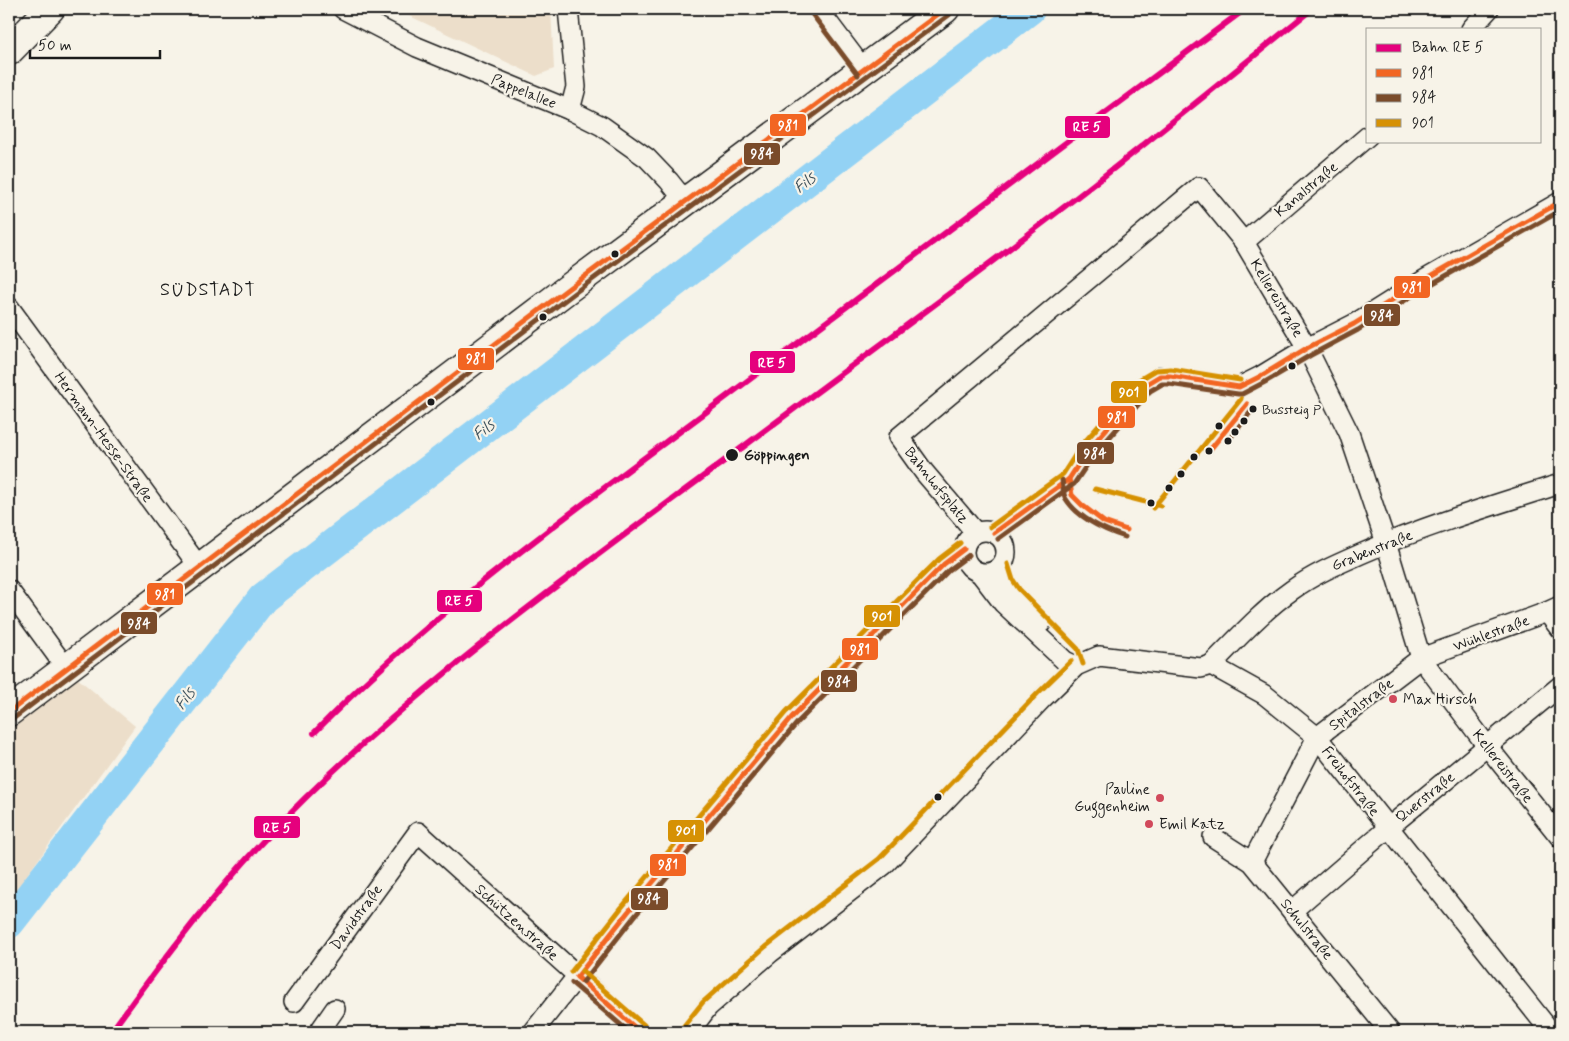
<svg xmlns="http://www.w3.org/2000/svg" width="1569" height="1041" font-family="Mynerve,sans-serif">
	<rect width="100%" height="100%" fill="#f7f3e8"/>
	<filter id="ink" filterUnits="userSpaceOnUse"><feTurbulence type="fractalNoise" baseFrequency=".02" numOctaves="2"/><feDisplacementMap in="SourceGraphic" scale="10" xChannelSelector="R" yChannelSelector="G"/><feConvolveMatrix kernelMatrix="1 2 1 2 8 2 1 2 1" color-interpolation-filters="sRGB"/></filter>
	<g filter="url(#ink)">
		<g fill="#ecdeca">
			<polygon points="395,9 551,9 554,69 536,76"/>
			<polygon points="70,672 135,726 9,900 9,725"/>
		</g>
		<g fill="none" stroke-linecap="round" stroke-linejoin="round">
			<polyline stroke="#93d2f4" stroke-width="31" points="9,923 263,598 1030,9"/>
			<g stroke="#1c1c1c" stroke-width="22">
				<g id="minor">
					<polyline points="343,9 417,47 570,110 602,126 647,158 669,181 685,201"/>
					<polyline points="568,9 576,87 570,110"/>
					<polyline points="818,9 864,70"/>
					<polyline points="1471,29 1489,9"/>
					<polyline points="1244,242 1368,136"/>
					<polyline points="9,307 200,568"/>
					<circle cx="985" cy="552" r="21"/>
					<polyline points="976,533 924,472 899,437 1199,187 1244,242 1307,348 1349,433 1386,543 1421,658 1487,746 1560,837"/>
					<polyline points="994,533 1069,479 1087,451 1145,385 1160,376 1170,376 1239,387 1261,376 1307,348 1354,324 1424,280 1560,202"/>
					<polyline points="1001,566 1006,583 1013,594 1041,623"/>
					<polyline points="980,573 1003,603 1065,661 1076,666"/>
					<polyline points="9,590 66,668"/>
					<polyline points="1547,612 1560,629"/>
					<path d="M 1211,665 C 1237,639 1262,611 1292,590 C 1314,574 1338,564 1363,553 C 1427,525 1494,505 1560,484"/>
					<polyline points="1213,837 1252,862 1390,1032"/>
					<polyline points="1252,862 1317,737 1421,658 1547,612 1560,606"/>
					<polyline points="1292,911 1388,828 1560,686"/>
					<polyline points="294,1002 418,832 640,1032"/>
					<polyline points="319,1032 335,1009"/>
					<polyline points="533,1032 628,912 792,717 944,564 964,549"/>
					<polyline points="689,1032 708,1007 770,953 884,865 1043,698 1076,666 1099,656 1201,668 1211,665 1265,695 1317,737 1551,1032"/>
				</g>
			</g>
			<g stroke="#1c1c1c" stroke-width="31">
				<polyline id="secondary" points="9,712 569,288 945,9"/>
			</g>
			<g stroke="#1c1c1c" stroke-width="31">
				<polyline id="trunk" points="9,51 50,9"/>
			</g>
			<use href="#minor" stroke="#f7f3e8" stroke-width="19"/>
			<use href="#secondary" stroke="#f7f3e8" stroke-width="28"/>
			<use href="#trunk" stroke="#f7f3e8" stroke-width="28"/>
			<g stroke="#f7f3e8" stroke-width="9">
				<g id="bus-1">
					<polyline points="1209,451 1247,404"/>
					<polyline points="1069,479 1072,495 1082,505 1104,522 1127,530"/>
					<polyline points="994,533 1069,479 1087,451 1145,385 1160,376 1170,376 1239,387 1261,376 1307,348 1354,324 1424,280 1560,202"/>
					<polyline points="9,712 569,288 945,9"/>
					<polyline points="577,977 628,912 792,717 944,564 964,549"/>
					<polyline points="577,977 640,1032"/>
				</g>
			</g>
			<g stroke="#f7f3e8" stroke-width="9">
				<g id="bus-2">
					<polyline points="812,14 858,75"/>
					<polyline points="1228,441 1253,409"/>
					<path d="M 1062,480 C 1063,486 1063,495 1066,499 C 1078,518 1104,530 1125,537"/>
					<polyline points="998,539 1074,484 1093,456 1150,391 1162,384 1169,384 1238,394 1242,394 1265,382 1311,355 1358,330 1428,286 1560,211"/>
					<polyline points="14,718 573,294 949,15"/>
					<polyline points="583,982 634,917 798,722 949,570 969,555"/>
					<polyline points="572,983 629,1032"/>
				</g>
			</g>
			<g stroke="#f7f3e8" stroke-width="9">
				<g id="bus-3">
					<polyline points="1095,489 1161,506"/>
					<polyline points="1153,508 1241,399"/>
					<polyline points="990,527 1063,474 1081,446 1139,380 1156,370 1171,369 1240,380"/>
					<polyline points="1008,564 1013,580 1019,589 1078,649 1083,664"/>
					<polyline points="582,971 645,1026"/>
					<polyline points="571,972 622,907 786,712 939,559 960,543"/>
					<polyline points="683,1027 703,1002 765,947 879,859 1038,693 1071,661"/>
				</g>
			</g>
			<use href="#bus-1" stroke="#f26522" stroke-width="5"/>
			<use href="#bus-2" stroke="#7a4b2a" stroke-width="5"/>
			<use href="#bus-3" stroke="#d69104" stroke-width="5"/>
			<g stroke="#f7f3e8" stroke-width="10">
				<g id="rail-1">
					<path d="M 314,733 C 436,608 579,507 718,403 C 893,272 1069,140 1245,9"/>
					<path d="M 111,1032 C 159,965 209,899 265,839 C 410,685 594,559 763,432 C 874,349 986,268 1095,183 C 1168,126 1240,67 1312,9"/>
				</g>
			</g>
			<use href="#rail-1" stroke="#e5007d" stroke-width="6"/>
		</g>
	</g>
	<g fill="#1c1c1c" stroke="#f7f3e8" stroke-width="2">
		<circle cx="615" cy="254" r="4.5"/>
		<circle cx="543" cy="317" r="4.5"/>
		<circle cx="1292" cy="366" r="4.5"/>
		<circle cx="431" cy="402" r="4.5"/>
		<circle cx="1253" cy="409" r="4.5"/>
		<circle cx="1244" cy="421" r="4.5"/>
		<circle cx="1219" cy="426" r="4.5"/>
		<circle cx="1235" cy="432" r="4.5"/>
		<circle cx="1228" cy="441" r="4.5"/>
		<circle cx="1209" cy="451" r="4.5"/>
		<circle cx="732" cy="455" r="7"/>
		<circle cx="1194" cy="457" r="4.5"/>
		<circle cx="1181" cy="474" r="4.5"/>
		<circle cx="1169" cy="488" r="4.5"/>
		<circle cx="1151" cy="503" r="4.5"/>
		<circle cx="938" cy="797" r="4.5"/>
	</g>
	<g fill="#d1495b" stroke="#f7f3e8" stroke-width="2">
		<circle cx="1393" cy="699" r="5"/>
		<circle cx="1160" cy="798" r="5"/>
		<circle cx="1149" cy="824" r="5"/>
	</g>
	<g text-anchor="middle" stroke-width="4.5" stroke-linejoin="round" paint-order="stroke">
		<g font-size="14" fill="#1c1c1c" stroke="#f7f3e8" text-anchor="start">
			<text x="1262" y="414">Bussteig P</text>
		</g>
		<g font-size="15" fill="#1c1c1c" stroke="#f7f3e8">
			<text transform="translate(524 91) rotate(22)" y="5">Pappelallee</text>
			<text transform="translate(1306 189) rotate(-40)" y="5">Kanalstraße</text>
			<text transform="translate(1277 298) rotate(59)" y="5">Kellereistraße</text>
			<text transform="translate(104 437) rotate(54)" y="5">Hermann-Hesse-Straße</text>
			<text transform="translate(937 485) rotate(51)" y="5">Bahnhofsplatz</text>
			<text transform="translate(1372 550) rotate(-22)" y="5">Grabenstraße</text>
			<text transform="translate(1491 633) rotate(-20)" y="5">Wühlestraße</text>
			<text transform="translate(1361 704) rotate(-37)" y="5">Spitalstraße</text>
			<text transform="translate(1503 766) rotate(52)" y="5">Kellereistraße</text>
			<text transform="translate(1351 781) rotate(52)" y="5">Freihofstraße</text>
			<text transform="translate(1425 797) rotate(-39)" y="5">Querstraße</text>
			<text transform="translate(356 917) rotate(-54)" y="5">Davidstraße</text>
			<text transform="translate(517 922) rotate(42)" y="5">Schützenstraße</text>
			<text transform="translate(1307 929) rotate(51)" y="5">Schulstraße</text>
		</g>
		<g font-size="15" font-weight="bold" fill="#1c1c1c" stroke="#f7f3e8" text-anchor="start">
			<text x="744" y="460">Göppingen</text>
		</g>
		<g font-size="15" fill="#1c1c1c" stroke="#f7f3e8" text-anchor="start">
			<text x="1403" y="704">Max Hirsch</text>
			<text x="1150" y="794" text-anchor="end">Pauline<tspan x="1150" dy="17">Guggenheim</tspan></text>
			<text x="1159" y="829">Emil Katz</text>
		</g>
		<g font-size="16" font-style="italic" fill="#40535d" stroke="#f7f3e8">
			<text transform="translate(804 182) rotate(-38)" y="6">Fils</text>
			<text transform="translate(483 429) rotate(-38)" y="6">Fils</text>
			<text transform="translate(184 698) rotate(-52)" y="6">Fils</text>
		</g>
		<g font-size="18" letter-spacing="1" fill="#1c1c1c" stroke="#f7f3e8">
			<text x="208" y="295">SÜDSTADT</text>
		</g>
	</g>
	<g stroke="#f7f3e8" stroke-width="2">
		<rect x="769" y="113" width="38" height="24" rx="5" fill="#f26522"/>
		<rect x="1064" y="115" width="47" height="24" rx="5" fill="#e5007d"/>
		<rect x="743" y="142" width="38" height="24" rx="5" fill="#7a4b2a"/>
		<rect x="1393" y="275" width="38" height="24" rx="5" fill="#f26522"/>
		<rect x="1363" y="303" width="38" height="24" rx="5" fill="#7a4b2a"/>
		<rect x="457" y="347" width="38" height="24" rx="5" fill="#f26522"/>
		<rect x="749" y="350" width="47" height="24" rx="5" fill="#e5007d"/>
		<rect x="1110" y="380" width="38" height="24" rx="5" fill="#d69104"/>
		<rect x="1097" y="405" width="39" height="24" rx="5" fill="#f26522"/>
		<rect x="1076" y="441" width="39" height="24" rx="5" fill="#7a4b2a"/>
		<rect x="146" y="582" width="38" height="24" rx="5" fill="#f26522"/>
		<rect x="436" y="589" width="47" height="24" rx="5" fill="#e5007d"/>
		<rect x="863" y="604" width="38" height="24" rx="5" fill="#d69104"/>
		<rect x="120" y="611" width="38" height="24" rx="5" fill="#7a4b2a"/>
		<rect x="841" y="637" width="38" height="24" rx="5" fill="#f26522"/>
		<rect x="820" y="669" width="38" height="24" rx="5" fill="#7a4b2a"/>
		<rect x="253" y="815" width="48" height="24" rx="5" fill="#e5007d"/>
		<rect x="667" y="819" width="38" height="24" rx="5" fill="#d69104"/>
		<rect x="649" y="853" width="38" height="24" rx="5" fill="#f26522"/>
		<rect x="630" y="887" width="39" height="24" rx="5" fill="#7a4b2a"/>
	</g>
	<g font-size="14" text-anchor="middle" font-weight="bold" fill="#fff">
		<text x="788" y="130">981</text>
		<text x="1087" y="131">RE 5</text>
		<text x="762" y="158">984</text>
		<text x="1412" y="292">981</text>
		<text x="1382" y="320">984</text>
		<text x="476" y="363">981</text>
		<text x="772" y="367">RE 5</text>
		<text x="1129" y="397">901</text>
		<text x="1117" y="422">981</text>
		<text x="1095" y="458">984</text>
		<text x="165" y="599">981</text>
		<text x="459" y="605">RE 5</text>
		<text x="882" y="621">901</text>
		<text x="139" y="628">984</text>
		<text x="860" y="654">981</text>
		<text x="839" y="686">984</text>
		<text x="277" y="832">RE 5</text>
		<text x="686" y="835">901</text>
		<text x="668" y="869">981</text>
		<text x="649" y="903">984</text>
	</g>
	<rect width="1569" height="1041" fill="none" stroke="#f7f3e8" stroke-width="30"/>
	<rect x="15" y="15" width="1539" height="1011" fill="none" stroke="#1c1c1c" stroke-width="2" filter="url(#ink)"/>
	<rect x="1366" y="28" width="175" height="115" fill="#f7f3e8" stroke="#9f9d96"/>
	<rect x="1376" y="44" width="25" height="8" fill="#e5007d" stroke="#9f9d96"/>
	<text x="1412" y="52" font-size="15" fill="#1c1c1c">Bahn RE 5</text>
	<rect x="1376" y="69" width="25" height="8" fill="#f26522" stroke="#9f9d96"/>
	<text x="1412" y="78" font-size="15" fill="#1c1c1c">981</text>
	<rect x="1376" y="94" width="25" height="8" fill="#7a4b2a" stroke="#9f9d96"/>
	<text x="1412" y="102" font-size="15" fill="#1c1c1c">984</text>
	<rect x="1376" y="119" width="25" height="8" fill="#d69104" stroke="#9f9d96"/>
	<text x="1412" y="128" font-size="15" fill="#1c1c1c">901</text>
	<path d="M30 50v8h130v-8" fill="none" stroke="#1c1c1c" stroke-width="2.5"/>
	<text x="38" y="50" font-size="15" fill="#1c1c1c" stroke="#f7f3e8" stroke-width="4" paint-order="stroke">50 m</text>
</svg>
